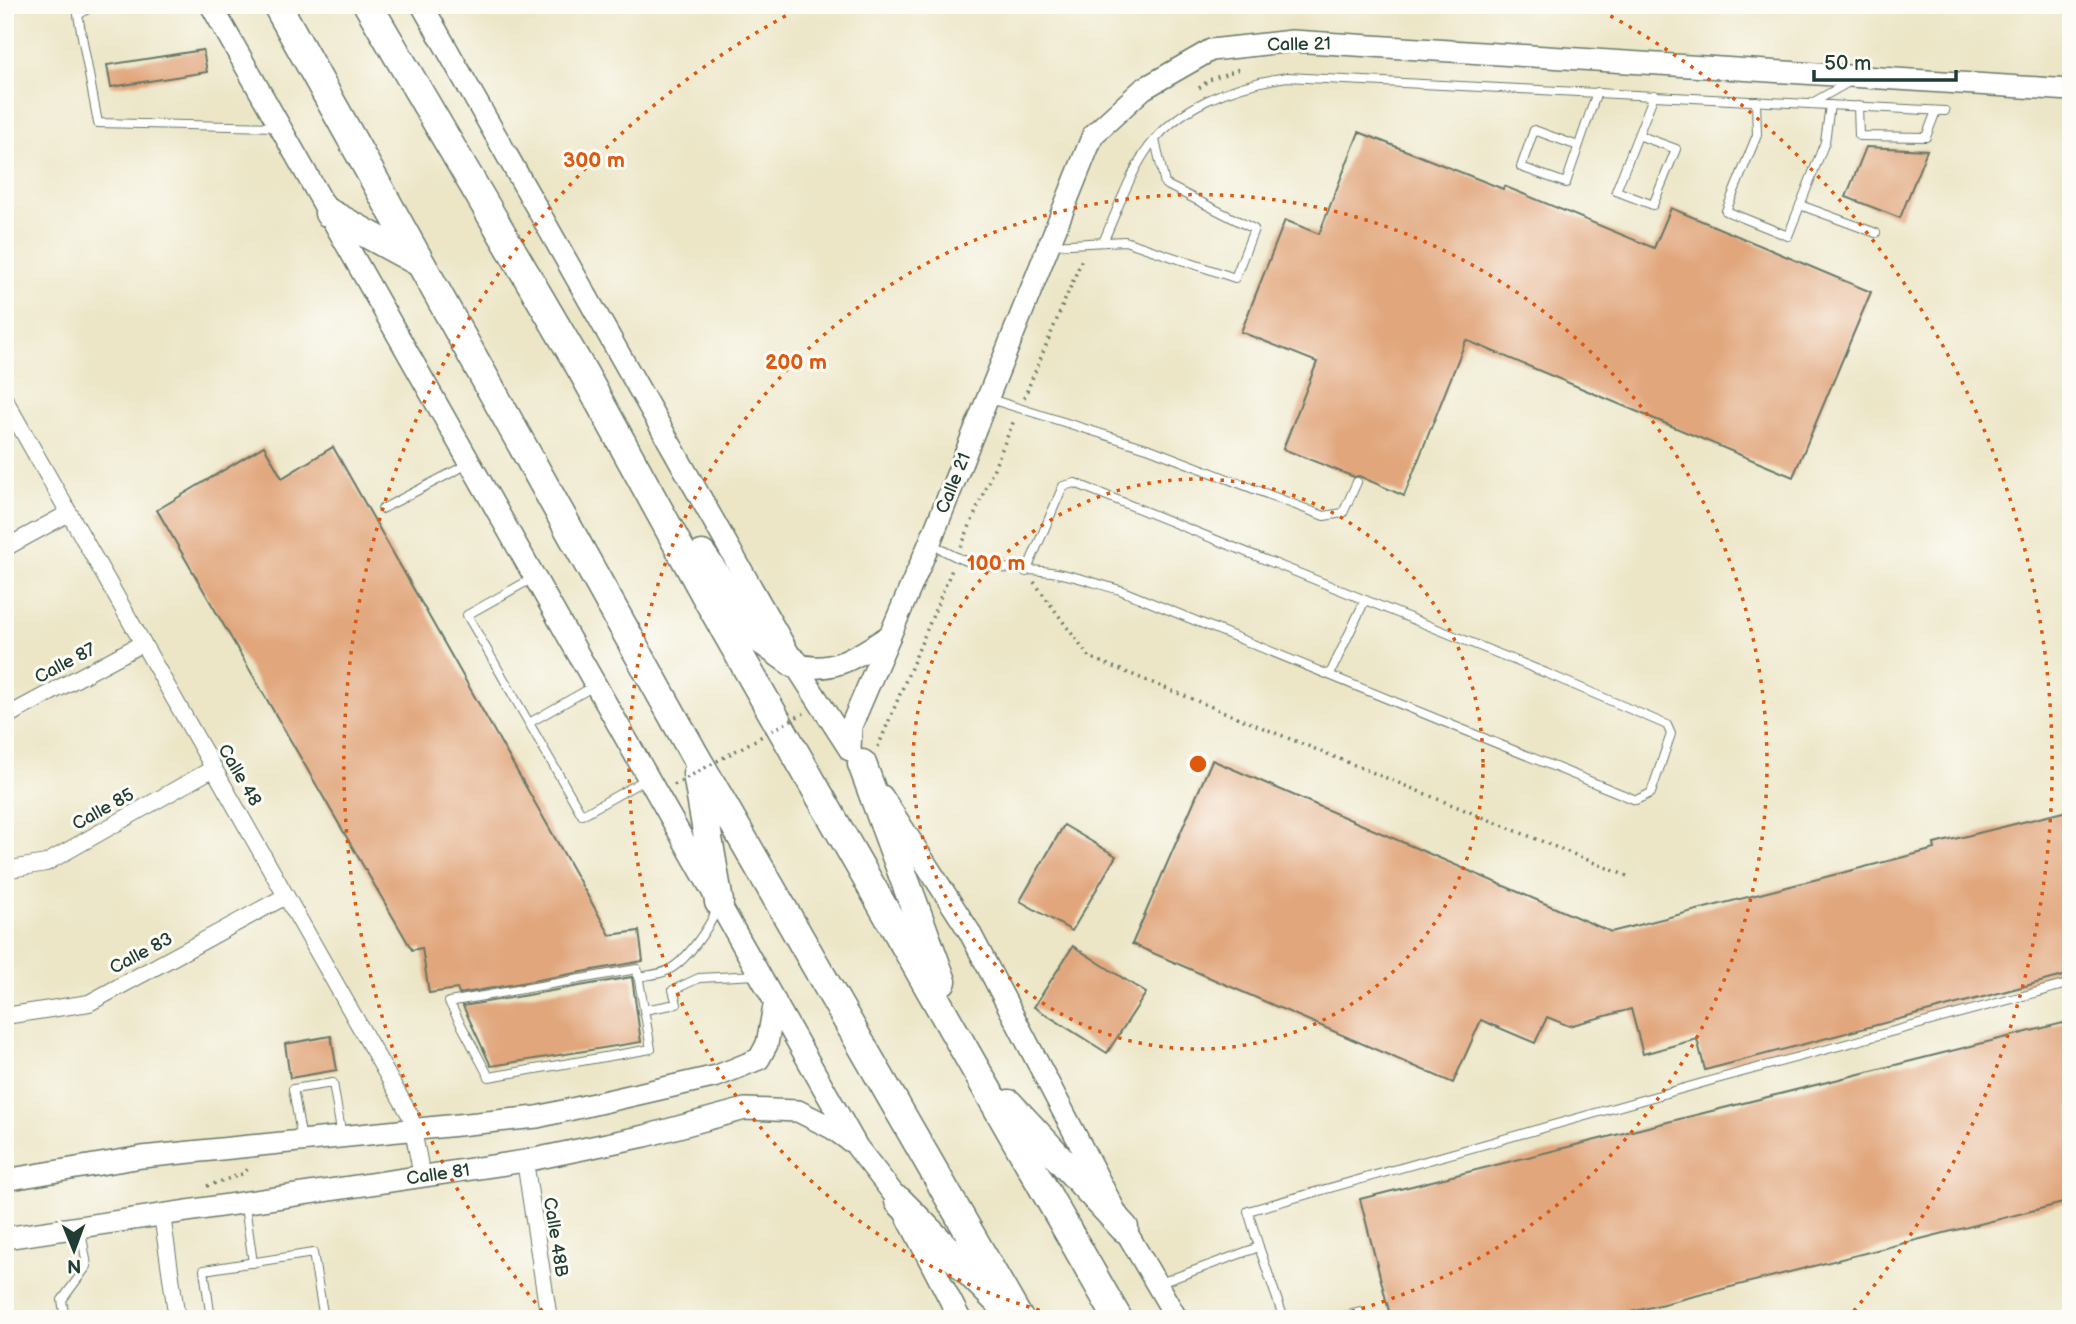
<svg xmlns="http://www.w3.org/2000/svg" width="2076" height="1324" font-family="'Balsamiq Sans',sans-serif">
	<rect width="100%" height="100%" fill="#fdfcf7"/>
	<filter id="ink" filterUnits="userSpaceOnUse"><feTurbulence type="fractalNoise" baseFrequency=".0143" numOctaves="2"/><feDisplacementMap in="SourceGraphic" scale="14" xChannelSelector="R" yChannelSelector="G"/><feConvolveMatrix kernelMatrix="1 2 1 2 8 2 1 2 1" color-interpolation-filters="sRGB"/></filter>
	<filter id="wash" filterUnits="userSpaceOnUse"><feTurbulence type="fractalNoise" baseFrequency=".00686" numOctaves="4" result="noise"/><feDisplacementMap in="SourceGraphic" scale="28" xChannelSelector="R" yChannelSelector="G"/><feGaussianBlur stdDeviation="1.57" result="paint"/><feColorMatrix in="noise" values="0 0 0 0 0 0 0 0 0 0 0 0 0 0 0 0 0 1.4 0 .05"/><feComposite in="paint" operator="in"/></filter>
	<g filter="url(#wash)">
		<rect width="100%" height="100%" fill="#ece6c7"/>
		<g id="blocks">
			<g fill="#e1a67c">
				<polygon points="203,50 207,72 111,87 107,65"/>
				<polygon points="1359,132 1503,189 1504,186 1654,248 1671,208 1871,292 1793,477 1466,340 1404,496 1359,476 1354,477 1283,449 1317,362 1241,332 1285,220 1319,234"/>
				<polygon points="1866,147 1927,150 1900,218 1846,197"/>
				<polygon points="264,446 282,478 333,447 610,935 639,931 643,961 459,994 457,989 429,993 422,948 412,950 157,510"/>
				<polygon points="1212,760 1611,932 1935,849 1934,844 2071,810 2071,974 1705,1070 1697,1039 1643,1054 1631,1009 1569,1026 1547,1017 1535,1043 1481,1020 1453,1083 1132,944"/>
				<polygon points="1064,825 1116,856 1072,931 1020,901"/>
				<polygon points="1073,946 1146,993 1107,1053 1034,1007"/>
				<polygon points="632,977 641,1042 491,1066 463,1006"/>
				<polygon points="2071,1021 2071,1201 1604,1319 1391,1319 1360,1199"/>
				<polygon points="331,1036 337,1070 290,1078 285,1044"/>
			</g>
		</g>
	</g>
	<g filter="url(#ink)">
		<use href="#blocks" fill-opacity="0" stroke="#677867" stroke-width="2"/>
		<g fill="none" stroke-linecap="round" stroke-linejoin="round">
			<g stroke="#677867" stroke-width="10">
				<g id="lane">
					<polyline points="94,5 78,15 98,123 275,127"/>
					<polyline points="1756,101 1757,135 1726,211 1788,236 1825,142 1830,105"/>
					<polyline points="1812,103 1849,82"/>
					<polyline points="1858,106 1859,136 1926,137 1936,111"/>
					<polyline points="1638,135 1676,149 1653,205 1616,191 1654,95"/>
					<polyline points="1578,146 1534,130 1521,167 1566,183 1597,92"/>
					<polyline points="1800,205 1876,233"/>
					<path d="M 1103,242 C 1116,214 1127,180 1144,154 C 1175,106 1233,85 1287,77 L 1945,111"/>
					<polyline points="1052,245 1125,241 1235,278 1254,229 1165,184 1155,140"/>
					<polyline points="990,399 1150,449 1324,516 1343,513 1357,482"/>
					<polyline points="382,509 468,464"/>
					<path d="M 931,543 C 977,573 1000,566 1051,572 C 1074,575 1097,584 1120,590 L 1636,800 L 1651,793 L 1671,734 L 1667,725 L 1546,673 L 1075,483 L 1063,486 L 1026,572"/>
					<polyline points="1330,674 1365,600"/>
					<polyline points="594,686 529,723 582,815 648,778"/>
					<polyline points="529,723 467,615 533,578"/>
					<polygon points="637,969 651,1049 489,1077 449,1002"/>
					<path d="M 638,977 C 647,975 658,975 666,971 C 686,963 710,926 718,907"/>
					<polyline points="644,1010 677,1004 673,990 699,978 757,975"/>
					<polyline points="302,1140 293,1089 333,1083 342,1137"/>
					<polyline points="245,1206 253,1263"/>
					<polyline points="1259,1247 1284,1319"/>
					<polyline points="1160,1283 1259,1247 1248,1211 1713,1080 2071,983"/>
					<polyline points="65,1319 62,1300 87,1266 81,1230"/>
					<polyline points="211,1319 204,1270 313,1253 324,1319"/>
					<polyline points="1334,1319 1360,1312 1365,1319"/>
				</g>
			</g>
			<g stroke="#677867" stroke-width="18">
				<g id="street">
					<polyline points="5,400 410,1115 422,1176"/>
					<polyline points="5,548 69,513"/>
					<polyline points="5,717 143,643"/>
					<polyline points="5,870 46,863 214,768"/>
					<polyline points="5,1016 89,1003 286,896"/>
					<polyline points="525,1161 549,1319"/>
					<polyline points="162,1215 177,1319"/>
				</g>
			</g>
			<g stroke="#677867" stroke-width="24">
				<g id="secondary">
					<polyline points="211,5 857,1147 899,1201 960,1319"/>
					<polyline points="422,5 794,663 850,750"/>
					<path d="M 794,663 C 831,677 861,654 890,635"/>
					<polyline points="850,749 851,726 930,542 1093,135 1143,89 1211,50 1292,41 2071,90"/>
					<polyline points="882,796 969,931 1124,1228 1177,1319"/>
					<polyline points="5,1180 142,1157 537,1117 717,1076 759,1059 767,1044 775,1001"/>
					<polyline points="5,1238 525,1161 645,1136 745,1109 798,1111 832,1128 850,1141"/>
				</g>
			</g>
			<g stroke="#677867" stroke-width="31">
				<g id="highway">
					<polyline points="277,5 694,754 1019,1319"/>
					<polyline points="368,5 583,372 708,600 1118,1319"/>
					<polyline points="329,213 417,261"/>
					<polyline points="702,555 760,639 794,663"/>
					<polyline points="862,764 942,981"/>
					<polyline points="697,774 719,902"/>
					<polyline points="1009,1104 1124,1228"/>
					<polyline points="899,1201 996,1299"/>
				</g>
			</g>
			<g stroke="#677867" stroke-width="3.5" stroke-dasharray="2 5" stroke-linecap="butt">
				<polyline points="1199,88 1209,80 1242,68"/>
				<polyline points="1024,398 1083,257"/>
				<polyline points="961,547 1015,418"/>
				<polyline points="1034,582 1089,657 1627,876"/>
				<polyline points="878,747 953,567"/>
				<polyline points="207,1186 242,1174 251,1167"/>
			</g>
			<use href="#lane" stroke="#fff" stroke-width="8"/>
			<use href="#street" stroke="#fff" stroke-width="16"/>
			<use href="#secondary" stroke="#fff" stroke-width="21"/>
			<use href="#highway" stroke="#fff" stroke-width="28"/>
			<polyline stroke="#677867" stroke-width="3.5" stroke-dasharray="2 5" stroke-linecap="butt" points="674,785 804,713"/>
		</g>
	</g>
	<g fill="none" stroke="#de580e" stroke-width="3.5" stroke-dasharray="3.5 7">
		<circle cx="1198" cy="764" r="285"/>
		<path d="M1070 1318A569 569 0 1 1 1326 1318"/>
		<path d="M549 1319A854 854 0 0 1 804 6M1592 6A854 854 0 0 1 1847 1319"/>
	</g>
	<g text-anchor="middle" stroke-width="6" stroke-linejoin="round" paint-order="stroke">
		<g font-size="18" fill="#1f3d34" stroke="#fdfcf7">
			<text transform="translate(1299 44) rotate(-1)" y="6">Calle 21</text>
			<text transform="translate(953 483) rotate(-68)" y="6">Calle 21</text>
			<text transform="translate(65 663) rotate(-28)" y="6">Calle 87</text>
			<text transform="translate(240 775) rotate(60)" y="6">Calle 48</text>
			<text transform="translate(103 809) rotate(-29)" y="6">Calle 85</text>
			<text transform="translate(141 953) rotate(-28)" y="6">Calle 83</text>
			<text transform="translate(438 1174) rotate(-8)" y="6">Calle 81</text>
			<text transform="translate(556 1237) rotate(81)" y="6">Calle 48B</text>
		</g>
	</g>
	<circle cx="1198" cy="764" r="10" fill="#de580e" stroke="#fdfcf7" stroke-width="3.5"/>
	<g font-size="21" text-anchor="middle" font-weight="bold" fill="#de580e" stroke="#fdfcf7" stroke-width="6" stroke-linejoin="round" paint-order="stroke">
		<text x="594" y="167">300 m</text>
		<text x="796" y="369">200 m</text>
		<text x="996" y="570">100 m</text>
	</g>
	<rect width="2076" height="1324" fill="none" stroke="#fdfcf7" stroke-width="28"/>
	<g transform="translate(74 1250) rotate(179)" stroke="#fdfcf7" stroke-width="5" paint-order="stroke">
	<path d="M0-5L12 26L0 18L-12 26Z" fill="#1f3d34"/>
	<text y="-10" font-size="19" font-weight="bold" text-anchor="middle" fill="#1f3d34">N</text>
	</g>
	<path d="M1814 70v10h142v-10" fill="none" stroke="#1f3d34" stroke-width="3.5"/>
	<text x="1824" y="70" font-size="21" fill="#1f3d34" stroke="#fdfcf7" stroke-width="5" paint-order="stroke">50 m</text>
</svg>
